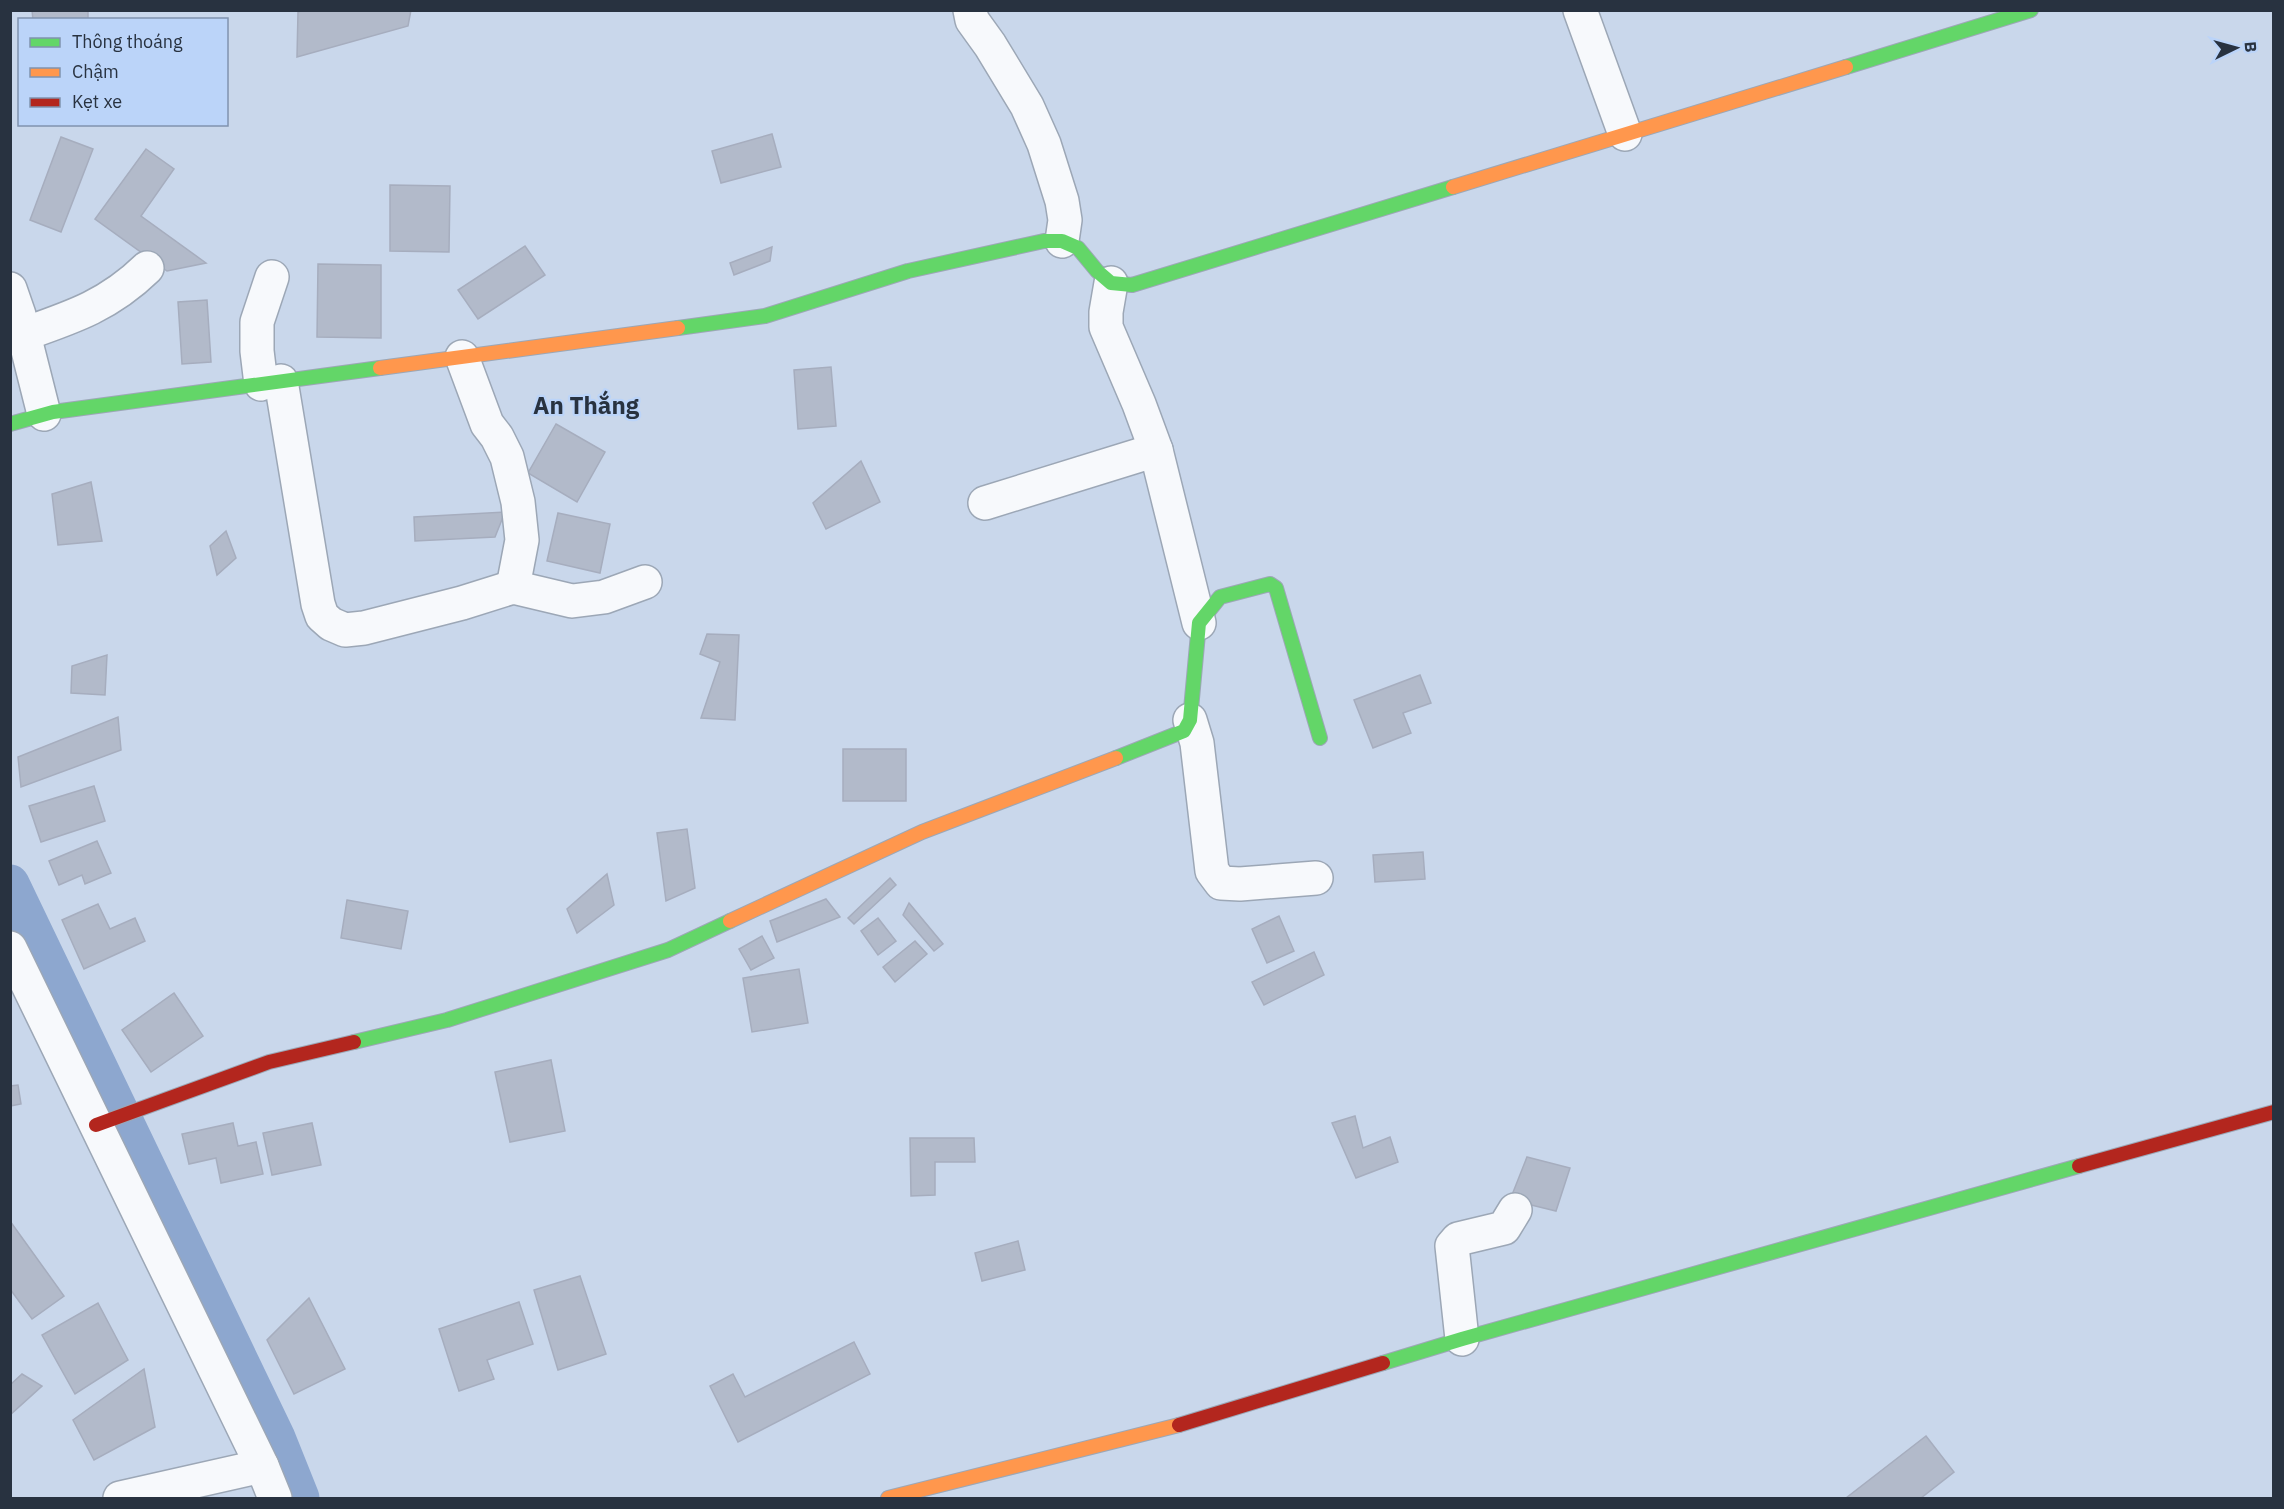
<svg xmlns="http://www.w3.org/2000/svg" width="2284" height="1509" font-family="'IBM Plex Sans',sans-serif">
	<rect width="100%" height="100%" fill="#c9d7eb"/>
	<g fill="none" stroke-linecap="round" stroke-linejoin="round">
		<polyline stroke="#8da7cf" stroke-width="39" points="10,884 276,1438 300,1498"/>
	</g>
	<g fill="#b2baca" stroke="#a6adbe" stroke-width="1.5">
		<polygon points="32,10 88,10 88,20 33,20"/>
		<polygon points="304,10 411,10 408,26 297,57 298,12"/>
		<polygon points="772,134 781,167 721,183 712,151"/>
		<polygon points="61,137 93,149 61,232 30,220"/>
		<polygon points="146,149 174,169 141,216 206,263 167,271 95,219"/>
		<polygon points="390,185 450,186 449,252 390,251"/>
		<polygon points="525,246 545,275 478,319 458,290"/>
		<polygon points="772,247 770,261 734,275 730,263"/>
		<polygon points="318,264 381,265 381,338 317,337"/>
		<polygon points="207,300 211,362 182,364 178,302"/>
		<polygon points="831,367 836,426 798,429 794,370"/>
		<polygon points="556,424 605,452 577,502 528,473"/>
		<polygon points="861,461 880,502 826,529 813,503"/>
		<polygon points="91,482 102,541 58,545 52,494"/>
		<polygon points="505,512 495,537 415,541 414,517"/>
		<polygon points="558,513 610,524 600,573 547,561"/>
		<polygon points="226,531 236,558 217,575 210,546"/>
		<polygon points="707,634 739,635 735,720 701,718 720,662 700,654"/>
		<polygon points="107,655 105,695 71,693 72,666"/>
		<polygon points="1420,675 1431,703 1403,713 1411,733 1373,748 1354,700"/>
		<polygon points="118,717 121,750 21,787 18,757"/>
		<rect x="843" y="749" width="63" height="52"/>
		<polygon points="94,786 105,821 41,842 29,806"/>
		<polygon points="687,829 695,888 666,901 657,833"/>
		<polygon points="97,841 111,873 85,884 82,875 59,885 49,861"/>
		<polygon points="1423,852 1425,879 1375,882 1373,855"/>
		<polygon points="607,874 614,905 577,933 567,909"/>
		<polygon points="890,878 896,885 854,924 848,918"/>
		<polygon points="826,899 840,917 777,942 770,921"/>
		<polygon points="347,900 408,911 401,949 341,938"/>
		<polygon points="909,903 943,944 934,951 903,915"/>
		<polygon points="98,904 110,929 135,918 145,941 84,969 62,920"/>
		<polygon points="1279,916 1294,951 1267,963 1252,929"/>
		<polygon points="878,918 896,941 878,955 861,931"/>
		<polygon points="762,936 774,958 751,970 739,949"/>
		<polygon points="915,941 927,954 895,982 883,967"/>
		<polygon points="1314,952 1324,975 1264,1005 1252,982"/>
		<polygon points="799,969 808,1023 752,1032 743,978"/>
		<polygon points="174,993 203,1036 151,1072 122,1030"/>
		<polygon points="551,1060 565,1131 510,1142 495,1072"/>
		<polygon points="18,1085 21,1104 10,1106 10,1086"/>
		<polygon points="1355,1116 1363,1148 1390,1137 1398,1162 1356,1178 1332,1123"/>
		<polygon points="233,1123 238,1146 256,1142 263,1174 221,1183 216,1158 189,1164 182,1134"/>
		<polygon points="312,1123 321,1165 272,1175 263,1133"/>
		<polygon points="910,1138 974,1138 975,1162 935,1162 935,1195 911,1196"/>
		<polygon points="1527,1157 1570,1168 1556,1211 1510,1200"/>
		<polygon points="10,1221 64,1296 32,1319 10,1289"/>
		<polygon points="1018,1241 1025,1270 982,1281 975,1253"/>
		<polygon points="580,1276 606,1354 558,1370 534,1290"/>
		<polygon points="309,1298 345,1369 294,1394 267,1340"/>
		<polygon points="519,1302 533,1344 487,1360 494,1379 459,1391 439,1329"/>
		<polygon points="98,1303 128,1360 75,1394 42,1335"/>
		<polygon points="854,1342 870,1374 738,1442 710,1386 733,1374 745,1397"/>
		<polygon points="144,1369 155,1427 94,1460 73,1420"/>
		<polygon points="22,1374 42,1386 10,1415 10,1385"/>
		<polygon points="1926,1436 1954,1472 1921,1498 1846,1498"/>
	</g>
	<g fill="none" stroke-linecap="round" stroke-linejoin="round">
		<g stroke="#9ca7b6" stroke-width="36">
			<g id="street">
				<polyline points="970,10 972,20 990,45 1027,106 1044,144 1062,201 1065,220 1062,241"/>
				<polyline points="1580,10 1625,134"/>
				<polyline points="1111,283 1106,312 1106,327 1139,404 1156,450 1199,623"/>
				<polyline points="10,289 19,315 44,414"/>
				<path d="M 24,334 C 73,317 109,305 147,268"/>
				<polyline points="462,357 487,424 497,437 507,457 518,502 522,540 513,587"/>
				<polyline points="281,381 318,604 322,616 331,624 345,630 364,628 462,603 513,587 572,601 604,597 645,582"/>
				<polyline points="261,384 257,351 257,322 272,277"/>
				<polyline points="985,503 1156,450"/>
				<polyline points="1190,720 1197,743 1212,871 1221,883 1240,884 1316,878"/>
				<polyline points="10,948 262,1466 275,1498"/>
				<polyline points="1462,1339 1452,1246 1458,1239 1504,1228 1515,1210"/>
				<polyline points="120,1498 262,1466"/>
			</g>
		</g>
		<g stroke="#9ca7b6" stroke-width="16">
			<g id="fast">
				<polyline points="1846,67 2031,10"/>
				<polyline points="678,328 765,316 908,271 1044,241 1062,241 1078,248 1097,271 1111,283 1132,285 1453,187"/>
				<polyline points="10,424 53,412 380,368"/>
				<polyline points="1116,758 1184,731 1190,720 1199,623 1220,597 1270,584 1276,588 1320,738"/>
				<polyline points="354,1042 447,1020 668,950 730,921"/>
				<polyline points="1383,1363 1462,1339 2079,1166"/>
			</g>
		</g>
		<g stroke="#9ca7b6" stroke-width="16">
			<g id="slow">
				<polyline points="1453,187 1846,67"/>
				<polyline points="380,368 678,328"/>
				<polyline points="730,921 922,832 1116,758"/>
				<polyline points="888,1498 1179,1425"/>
			</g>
		</g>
		<g stroke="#9ca7b6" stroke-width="16">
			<g id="jam">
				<polyline points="96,1125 269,1062 354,1042"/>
				<polyline points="2079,1166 2274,1112"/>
				<polyline points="1179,1425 1383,1363"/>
			</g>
		</g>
		<use href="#street" stroke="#f7f9fc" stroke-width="33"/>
		<use href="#fast" stroke="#63d668" stroke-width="14"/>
		<use href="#slow" stroke="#ff974d" stroke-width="14"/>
		<use href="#jam" stroke="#b3261e" stroke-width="14"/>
	</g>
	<g text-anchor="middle" stroke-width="4.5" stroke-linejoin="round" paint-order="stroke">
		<g font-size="24" font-weight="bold" fill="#283240" stroke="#bbd4f9">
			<text x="586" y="414">An Thắng</text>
		</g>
	</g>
	<rect width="2284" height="1509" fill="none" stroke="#283240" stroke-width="24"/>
	<rect x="18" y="18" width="210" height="108" fill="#bbd4f9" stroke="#8093af" stroke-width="1.5"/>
	<rect x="30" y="38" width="30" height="9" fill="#63d668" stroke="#8093af" stroke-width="1.5"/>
	<text x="72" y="48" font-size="18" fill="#283240">Thông thoáng</text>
	<rect x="30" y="68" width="30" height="9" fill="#ff974d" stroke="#8093af" stroke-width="1.5"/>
	<text x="72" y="78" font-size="18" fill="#283240">Chậm</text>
	<rect x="30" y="98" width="30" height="9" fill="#b3261e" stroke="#8093af" stroke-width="1.5"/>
	<text x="72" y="108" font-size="18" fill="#283240">Kẹt xe</text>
	<g transform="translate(2236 48) rotate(85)" stroke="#bbd4f9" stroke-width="4.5" paint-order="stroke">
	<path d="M0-4.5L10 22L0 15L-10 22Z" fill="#283240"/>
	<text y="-9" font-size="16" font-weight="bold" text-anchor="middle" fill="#283240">B</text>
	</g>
</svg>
